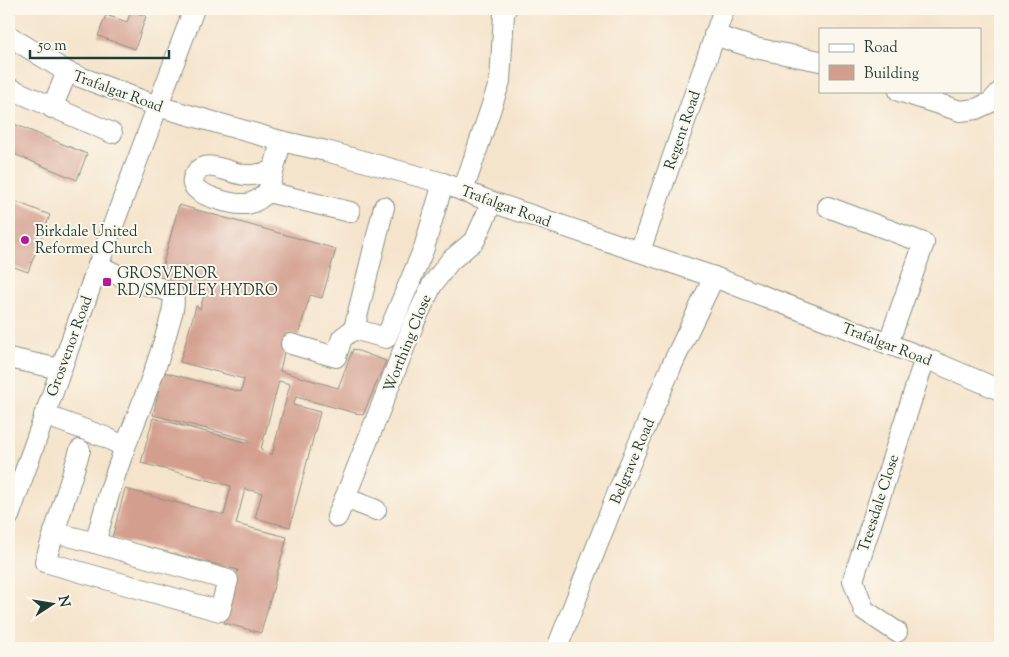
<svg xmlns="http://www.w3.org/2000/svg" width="1009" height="657" font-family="'Sorts Mill Goudy',serif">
	<rect width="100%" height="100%" fill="#fbf7ec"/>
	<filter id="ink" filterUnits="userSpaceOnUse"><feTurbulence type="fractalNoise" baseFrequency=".02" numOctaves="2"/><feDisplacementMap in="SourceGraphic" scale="10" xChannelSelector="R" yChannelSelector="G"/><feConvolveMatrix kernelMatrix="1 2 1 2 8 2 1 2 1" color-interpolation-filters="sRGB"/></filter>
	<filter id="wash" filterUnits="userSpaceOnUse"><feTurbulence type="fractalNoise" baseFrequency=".0096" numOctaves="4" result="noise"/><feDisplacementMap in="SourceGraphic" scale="20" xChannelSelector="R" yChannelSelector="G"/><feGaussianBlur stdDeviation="1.12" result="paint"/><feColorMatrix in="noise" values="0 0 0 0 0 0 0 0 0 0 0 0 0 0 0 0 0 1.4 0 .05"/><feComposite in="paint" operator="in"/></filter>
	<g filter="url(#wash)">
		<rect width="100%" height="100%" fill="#f5e4cc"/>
		<g id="blocks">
			<g fill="#d39e8e" fill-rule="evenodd">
				<polygon points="131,11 146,16 135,49 98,36 106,15 127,22"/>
				<polygon points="9,122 87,154 77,180 9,152"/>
				<polygon points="9,199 50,215 28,272 9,265"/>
				<path d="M 179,205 L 336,249 L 322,298 L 310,295 L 298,336 L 288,333 L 280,371 L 338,388 L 353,349 L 386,361 L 363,415 L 296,397 L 293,405 L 320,412 L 290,527 L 255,518 L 262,493 L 245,489 L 236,524 L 287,537 L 261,633 L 224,623 L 238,570 L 112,538 L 125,489 L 224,515 L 231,486 L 141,463 L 153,418 L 249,443 L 250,440 L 153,415 L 163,372 L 241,392 L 244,379 L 180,362 L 196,306 L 200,309 L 204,295 L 158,282 ZM 279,381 L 290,384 L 272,455 L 261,449 Z"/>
			</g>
		</g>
	</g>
	<g filter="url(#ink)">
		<use href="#blocks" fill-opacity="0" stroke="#8a9080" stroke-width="1"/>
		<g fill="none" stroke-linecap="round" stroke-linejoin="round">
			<g stroke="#8a9080" stroke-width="22">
				<g id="minor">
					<polyline points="714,35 755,48 820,61"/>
					<polyline points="9,36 67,72 157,106 281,141 326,151 443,183 492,202 714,277 925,358 1000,390"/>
					<polyline points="9,88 112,133"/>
					<polyline points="899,91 960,111 976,109 991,102 1000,92"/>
					<polyline points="52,108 67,72"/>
					<polyline points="281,141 268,192 350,212"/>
					<polyline points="463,191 500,81 504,14 506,9"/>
					<path d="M 268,192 C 262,197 254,204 245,204 C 233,205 197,196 193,184 C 192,181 194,176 196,173 C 206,157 232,175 246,175 C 255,176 264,173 273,171"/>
					<polyline points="384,207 354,329 386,338 424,248 443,183"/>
					<polyline points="828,207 924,243 888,344"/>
					<polyline points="640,251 724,9"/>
					<polyline points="291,344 336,357 342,338 354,329"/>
					<polyline points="9,358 60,369"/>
					<path d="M 44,415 L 105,437 L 125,447 C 140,409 156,371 167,331 C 170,319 176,306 173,294 C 163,287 150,286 139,283 C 124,279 111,272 98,265"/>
					<polyline points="80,450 45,562 220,611 228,580 95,543 111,487 125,447"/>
					<polyline points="376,510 345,498 414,323 432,285 450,261 475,240 492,202"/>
					<polyline points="9,516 96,271 194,9"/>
					<polyline points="337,517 345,498"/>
					<polyline points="54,532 95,543"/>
					<polyline points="897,632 864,610 853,580 925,358"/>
					<polyline points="557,648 618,492 671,367 714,277"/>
				</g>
			</g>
			<use href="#minor" stroke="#fff" stroke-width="20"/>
		</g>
	</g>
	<g fill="#b5179e" stroke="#fbf7ec" stroke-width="2">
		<circle cx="25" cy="240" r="5"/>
		<rect x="102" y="277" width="10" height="10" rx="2.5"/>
	</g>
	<g text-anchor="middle" stroke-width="4" stroke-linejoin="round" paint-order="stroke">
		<g font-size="15" fill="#1f3d34" stroke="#fbf7ec">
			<text transform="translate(118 91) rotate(20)" y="5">Trafalgar Road</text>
			<text transform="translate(682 130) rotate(-71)" y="5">Regent Road</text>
			<text transform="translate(506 206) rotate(20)" y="5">Trafalgar Road</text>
			<text transform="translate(407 343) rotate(-68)" y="5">Worthing Close</text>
			<text transform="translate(887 344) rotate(21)" y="5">Trafalgar Road</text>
			<text transform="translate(69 346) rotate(-70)" y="5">Grosvenor Road</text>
			<text transform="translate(632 461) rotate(-67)" y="5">Belgrave Road</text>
			<text transform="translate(878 503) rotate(-72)" y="5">Treesdale Close</text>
		</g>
		<g font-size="15" fill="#1f3d34" stroke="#fbf7ec" text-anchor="start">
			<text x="35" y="236">Birkdale United<tspan x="35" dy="17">Reformed Church</tspan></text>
			<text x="117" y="278">GROSVENOR<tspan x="117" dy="17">RD/SMEDLEY HYDRO</tspan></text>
		</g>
	</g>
	<rect width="1009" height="657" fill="none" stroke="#fbf7ec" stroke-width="30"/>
	<rect x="819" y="28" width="162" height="65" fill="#fbf7ec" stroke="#a3ada2"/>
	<rect x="829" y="44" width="25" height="8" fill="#ffffff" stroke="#a3ada2"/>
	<text x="864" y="52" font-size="15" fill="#1f3d34">Road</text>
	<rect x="829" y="65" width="25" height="15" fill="#d39e8e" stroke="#a3ada2"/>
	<text x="864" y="78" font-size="15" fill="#1f3d34">Building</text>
	<g transform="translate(52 604) rotate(78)" stroke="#fbf7ec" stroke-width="4" paint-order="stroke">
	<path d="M0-4L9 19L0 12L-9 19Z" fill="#1f3d34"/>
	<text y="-8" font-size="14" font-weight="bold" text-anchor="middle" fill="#1f3d34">N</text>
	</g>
	<path d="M30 50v8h139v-8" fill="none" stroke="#1f3d34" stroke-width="2.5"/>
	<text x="38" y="50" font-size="15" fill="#1f3d34" stroke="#fbf7ec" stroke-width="4" paint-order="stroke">50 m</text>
</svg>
